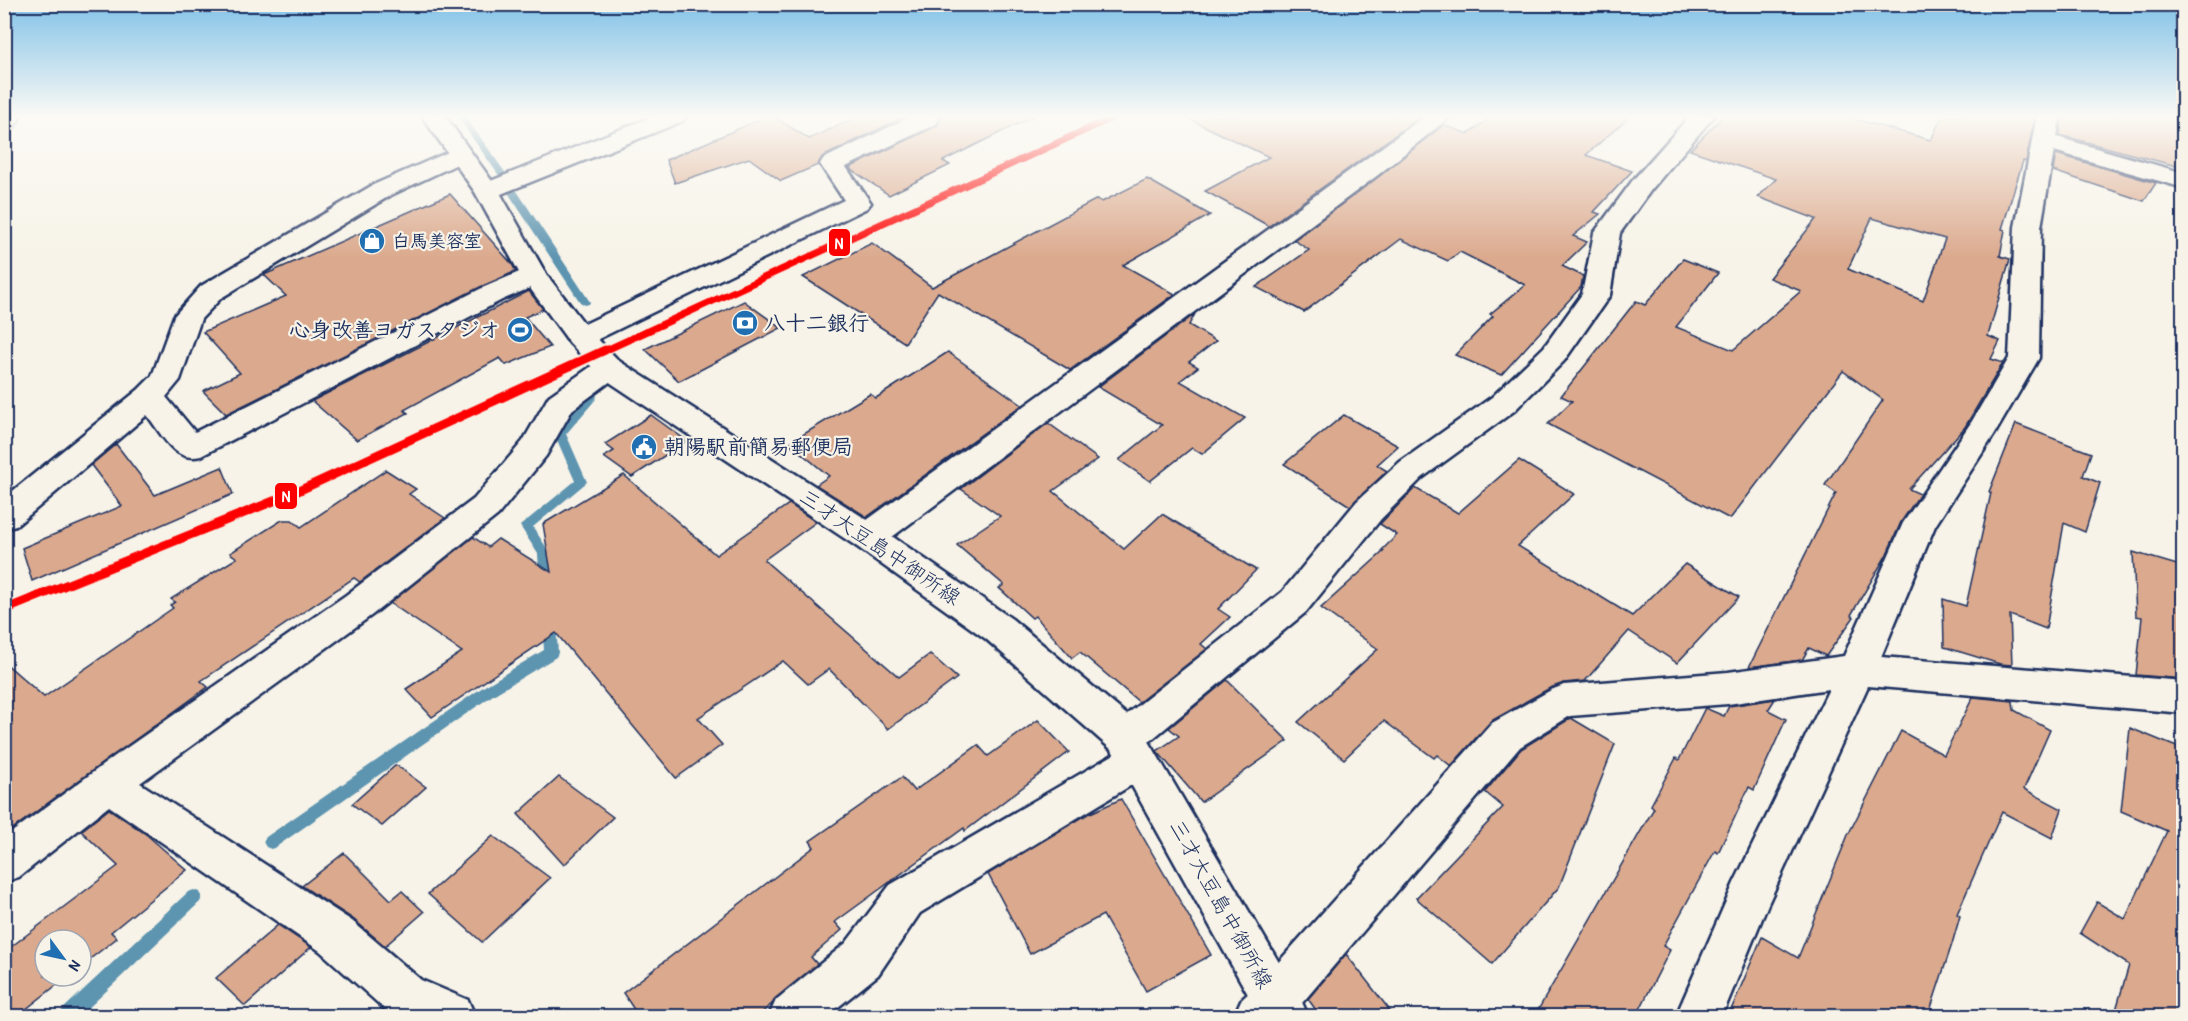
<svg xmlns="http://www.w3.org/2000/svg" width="2188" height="1021" font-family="'Patrick Hand','Klee One',sans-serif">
	<rect width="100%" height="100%" fill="#f7f3e8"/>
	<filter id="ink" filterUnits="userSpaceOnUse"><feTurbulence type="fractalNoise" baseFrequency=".0167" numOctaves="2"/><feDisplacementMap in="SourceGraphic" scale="12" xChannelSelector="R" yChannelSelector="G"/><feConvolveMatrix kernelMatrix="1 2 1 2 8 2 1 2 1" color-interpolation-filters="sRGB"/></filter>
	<g filter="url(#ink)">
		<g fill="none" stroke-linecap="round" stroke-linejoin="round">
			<g fill="#5d94b0" fill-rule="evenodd">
				<polygon points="457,116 465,116 507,175 506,177 500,177"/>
				<polygon points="512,188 517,191 590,302 589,304 585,305 580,302 507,191"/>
				<polygon points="592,392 597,396 596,399 566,434 587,482 533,527 550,553 552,585 550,588 542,588 540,585 538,554 520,526 575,481 554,433 588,393"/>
				<polygon points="549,618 554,619 556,623 558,653 556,657 493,695 276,847 271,849 266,847 263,842 266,837 483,687 544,650 542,623 544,619"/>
				<polygon points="194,890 200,892 202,897 200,902 80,1016 60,1016 62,1010 188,892"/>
			</g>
		</g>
		<g fill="#dba98d" stroke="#1b2f5e" stroke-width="1.5" fill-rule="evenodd">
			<polygon points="768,116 773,116 809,139 860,116 906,116 822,157 818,165 781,181 749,158 675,183 666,160"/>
			<polygon points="940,116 1034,116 943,161 950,165 889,195 849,168 937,126"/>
			<polygon points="1183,116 1421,116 1269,226 1205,191 1269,157"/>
			<polygon points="1493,116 1630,116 1586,155 1632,171 1594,212 1600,214 1573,236 1587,242 1562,266 1583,276 1581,287 1501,375 1455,355 1493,316 1490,314 1525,285 1460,252 1448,261 1401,239 1304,312 1256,287 1309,250 1294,240 1444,125 1468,134"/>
			<path d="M 1723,116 L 1843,116 L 1931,140 L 1942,116 L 2035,116 L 2026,162 L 2023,161 L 2002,229 L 2005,230 L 2000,256 L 2010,259 L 1988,336 L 2000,341 L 1991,359 L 2003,363 L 1965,427 L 1909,489 L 1920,494 L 1901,522 L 1886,556 L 1851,615 L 1854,617 L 1826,656 L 1809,648 L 1802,660 L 1749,667 L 1836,493 L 1825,485 L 1883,400 L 1843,371 L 1730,519 L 1548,424 L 1572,401 L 1561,396 L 1636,301 L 1645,305 L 1683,259 L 1718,273 L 1676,327 L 1733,350 L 1801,291 L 1769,278 L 1816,219 L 1758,197 L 1776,179 L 1690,150 ZM 1872,218 L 1945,239 L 1923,301 L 1848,269 Z"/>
			<polygon points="2062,116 2184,116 2184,168 2060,135"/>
			<polygon points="2056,154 2156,183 2144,201 2053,171"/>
			<polygon points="1147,179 1210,215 1123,265 1175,294 1070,370 938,292 905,343 803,277 872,243 932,287 1097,199 1102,202"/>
			<polygon points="450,194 512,264 515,270 512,273 226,414 203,391 240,373 203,332 286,296 264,275"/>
			<polygon points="529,291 543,309 525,317 550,347 506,365 500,358 404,410 408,413 357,440 312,401"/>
			<polygon points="744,301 781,328 679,381 645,349"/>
			<polygon points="1195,314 1189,325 1216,341 1189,362 1198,367 1180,381 1245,418 1202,454 1192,448 1150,481 1119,460 1162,425 1098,387"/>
			<polygon points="948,352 1022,405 867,517 816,485 829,476 789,443 870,394 876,398"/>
			<polygon points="651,415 687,441 632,477 604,457 614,451 605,444"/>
			<polygon points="1344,415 1398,446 1377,465 1387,471 1350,506 1284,464"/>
			<polygon points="1048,423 1098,459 1053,491 1124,549 1162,514 1256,570 1218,609 1230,617 1201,644 1207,649 1139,702 1080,652 1072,658 1035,616 1032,618 999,588 1004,585 957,545 1000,516 961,489"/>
			<polygon points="2016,424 2091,453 2083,476 2100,483 2085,532 2064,523 2046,629 2010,615 2012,665 2000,664 1944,647 1943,599 1966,606 1991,493 1989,492"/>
			<polygon points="116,444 155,495 222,467 233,494 32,581 22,548 122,506 91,465"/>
			<polygon points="1519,460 1574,494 1518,546 1632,616 1685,564 1739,597 1677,663 1629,631 1585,681 1564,683 1550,688 1491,721 1451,766 1437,755 1434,758 1384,721 1344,759 1298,722 1378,649 1321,608 1384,551 1382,550 1397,535 1380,524 1415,488 1458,513"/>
			<polygon points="386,470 416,489 409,494 445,518 360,582 354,578 201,681 208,687 4,835 4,662 44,697 173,608 170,605 175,602 171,599 237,558 230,553 282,520 292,520 301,527"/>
			<polygon points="624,475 716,555 789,504 816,522 764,560 899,677 930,654 957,678 888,729 829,669 808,684 783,661 698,718 722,745 676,778 556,633 432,717 406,689 462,652 390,603 473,537 488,547 498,539 551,572 543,524"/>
			<polygon points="2133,552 2184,567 2184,679 2136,675 2142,617 2136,616"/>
			<polygon points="1227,680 1288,741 1201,802 1157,751 1179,736 1169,728"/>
			<polygon points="1973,697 2013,701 2014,710 2050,730 2024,789 2062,809 2052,838 2002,812 1957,914 1960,916 1952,944 1928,1017 1728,1017 1762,937 1798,958 1848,835 1901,731 1944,755"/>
			<polygon points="1775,699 1768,710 1786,719 1754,790 1749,787 1718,853 1715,851 1663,946 1670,950 1636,1017 1534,1017 1654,808 1651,805 1676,758 1679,760 1705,708 1724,716 1729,706"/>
			<polygon points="1571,718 1615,744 1559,887 1492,964 1416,898 1503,807 1485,792 1521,749"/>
			<polygon points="1038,720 1069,752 965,831 964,828 835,922 842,930 811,957 817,964 757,1017 639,1017 623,993 814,847 810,841 902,777 914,791 978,745 988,756"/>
			<polygon points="2130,728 2184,750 2184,1017 2114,1017 2129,965 2080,933 2097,902 2125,919 2167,831 2121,811"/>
			<polygon points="396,765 426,787 382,826 352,804"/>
			<polygon points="559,777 613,817 564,865 518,814"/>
			<polygon points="1121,799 1211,955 1146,991 1103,915 1030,954 988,874 1086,815"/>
			<polygon points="109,809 147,835 187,870 111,932 117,938 81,966 81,940 45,940 45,976 68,976 16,1017 4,1017 4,952 118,866 81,831"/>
			<polygon points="493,836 550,878 482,942 428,894"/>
			<polygon points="344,853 391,900 402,891 424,912 385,946 353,919 302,886"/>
			<polygon points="278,925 311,947 245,1006 216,978"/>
			<polygon points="1346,954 1395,1017 1321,1017 1308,999"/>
		</g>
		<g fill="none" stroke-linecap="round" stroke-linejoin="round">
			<g stroke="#1b2f5e" stroke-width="5">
				<g id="street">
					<polygon points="4,116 21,116 12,130 4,132"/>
					<polygon points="654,116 686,116 683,121 496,196 487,198 478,196 475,191 478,186"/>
					<polygon points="912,116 938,116 939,119 936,124 846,167 871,203 867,208 590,343 580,346 570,343 566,337 570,331 844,200 820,164 823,159"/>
					<polygon points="1425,116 1451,116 1378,175 880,546 868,550 856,546 851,537 856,528"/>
					<polygon points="1690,116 1714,116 1651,190 1620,233 1610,295 1564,361 1514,411 1422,478 1381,519 1306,612 1145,745 1153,748 1159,760 1153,772 920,913 878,975 827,1016 769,1016 776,1000 846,943 890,885 1118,752 1112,750 1107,738 1112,726 1282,592 1357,501 1400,462 1492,397 1544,347 1582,294 1594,233 1633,180"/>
					<polygon points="2037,116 2060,116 2057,137 2184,173 2184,188 2054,151 2041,227 2039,358 1994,435 1935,526 1881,657 2184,681 2184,713 1868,686 1768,904 1722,1016 1676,1016 1734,883 1829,689 1728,704 1570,716 1520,747 1291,1016 1234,1016 1241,1000 1259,984 1492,723 1551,690 1564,685 1728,672 1844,656 1903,523 1972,421 2009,358 2015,227"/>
					<path d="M 460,147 L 468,149 L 472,154 L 468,159 L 391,195 L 221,298 L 201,319 L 180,380 L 166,397 L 195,432 L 482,288 L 524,270 L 534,268 L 544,270 L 547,276 L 544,282 L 502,300 L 201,456 C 174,463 162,434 147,415 L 16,526 L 4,529 L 4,498 L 138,390 L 152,376 L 174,316 L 201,286 L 373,185 Z"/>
					<polygon points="609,358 619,361 624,368 619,375 572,410 546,456 498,515 372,615 140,783 352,921 421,980 468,1000 475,1016 397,1016 389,1013 320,951 109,806 19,877 4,882 4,838 115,756 346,595 474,499 523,441 549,396 599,361"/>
				</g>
			</g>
			<g stroke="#1b2f5e" stroke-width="5">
				<polygon id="secondary" points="422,116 445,116 499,191 546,274 590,331 619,361 880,528 1012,619 1140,726 1301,1000 1308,1016 1260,1016 1112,750 986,639 856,546 599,375 570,343 521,276 475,192"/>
			</g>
			<use href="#street" fill="#f7f3e8" fill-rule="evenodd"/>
			<use href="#secondary" fill="#f7f3e8" fill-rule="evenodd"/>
			<g stroke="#f7f3e8" stroke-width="10">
				<polyline id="rail-1-far1" points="602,352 1116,116"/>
			</g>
			<g stroke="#f7f3e8" stroke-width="14">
				<polyline id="rail-1" points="4,610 296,492 605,350"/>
			</g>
			<use href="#rail-1-far1" stroke="#f00" stroke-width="7"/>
			<use href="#rail-1" stroke="#f00" stroke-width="9"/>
		</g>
	</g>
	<linearGradient id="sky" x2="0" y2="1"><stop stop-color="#82c2e8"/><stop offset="0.45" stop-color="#fbfaf5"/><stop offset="1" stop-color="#fbfaf5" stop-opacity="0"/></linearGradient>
	<rect width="2188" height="259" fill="url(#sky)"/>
	<defs>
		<g id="shop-disc" transform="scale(1.35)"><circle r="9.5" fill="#1f6fb2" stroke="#f7f3e8"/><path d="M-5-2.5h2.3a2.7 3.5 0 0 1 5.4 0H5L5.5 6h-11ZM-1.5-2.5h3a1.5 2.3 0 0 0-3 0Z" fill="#fff"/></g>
		<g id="bank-disc" transform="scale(1.35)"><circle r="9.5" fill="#1f6fb2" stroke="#f7f3e8"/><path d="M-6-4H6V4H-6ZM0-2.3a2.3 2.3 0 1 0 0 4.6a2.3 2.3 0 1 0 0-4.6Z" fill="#fff"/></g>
		<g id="stadium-disc" transform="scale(1.35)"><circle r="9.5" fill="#1f6fb2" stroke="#f7f3e8"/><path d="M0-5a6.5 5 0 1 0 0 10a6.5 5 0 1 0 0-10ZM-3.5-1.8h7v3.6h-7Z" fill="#fff"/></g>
		<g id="civic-disc" transform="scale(1.35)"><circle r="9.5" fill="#1f6fb2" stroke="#f7f3e8"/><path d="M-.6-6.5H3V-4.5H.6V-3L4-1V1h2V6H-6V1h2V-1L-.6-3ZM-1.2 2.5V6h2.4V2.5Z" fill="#fff"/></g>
	</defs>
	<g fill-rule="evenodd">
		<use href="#shop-disc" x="372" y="241"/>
		<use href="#bank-disc" x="745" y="323"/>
		<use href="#stadium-disc" x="520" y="330"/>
		<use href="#civic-disc" x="644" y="447"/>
	</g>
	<g text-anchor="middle" stroke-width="4.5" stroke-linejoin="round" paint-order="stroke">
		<g font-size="18" font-weight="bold" fill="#1b2f5e" stroke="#f7f3e8" text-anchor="start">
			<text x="392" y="247">白馬美容室</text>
		</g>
		<g font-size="21" font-weight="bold" fill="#1b2f5e" stroke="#f7f3e8" text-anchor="start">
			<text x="764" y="330">八十二銀行</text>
			<text x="500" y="337" text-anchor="end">心身改善ヨガスタジオ</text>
			<text x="664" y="454">朝陽駅前簡易郵便局</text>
		</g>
		<g font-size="21" fill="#1b2f5e" stroke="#f7f3e8">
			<text transform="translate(880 547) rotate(34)" y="7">三才大豆島中御所線</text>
			<text transform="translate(1221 904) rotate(61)" y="7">三才大豆島中御所線</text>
		</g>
	</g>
	<g stroke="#f7f3e8" stroke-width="2">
		<rect x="828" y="228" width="23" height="29" rx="6" fill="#f00"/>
		<rect x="274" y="482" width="24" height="28" rx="6" fill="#f00"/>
	</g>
	<g font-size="16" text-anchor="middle" font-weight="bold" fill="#fff">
		<text x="839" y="249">N</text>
		<text x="286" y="502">N</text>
	</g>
	<rect width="2188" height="1021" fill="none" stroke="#f7f3e8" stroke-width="24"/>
	<rect x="12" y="12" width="2164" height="997" fill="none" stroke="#1b2f5e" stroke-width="2" filter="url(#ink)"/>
	<g transform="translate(63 958) rotate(123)"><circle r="28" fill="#f7f3e8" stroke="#9fa5b1" stroke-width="1.5"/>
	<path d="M0-4.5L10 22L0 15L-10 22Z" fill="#1f6fb2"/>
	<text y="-9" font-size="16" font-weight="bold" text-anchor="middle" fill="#1b2f5e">N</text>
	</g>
</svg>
